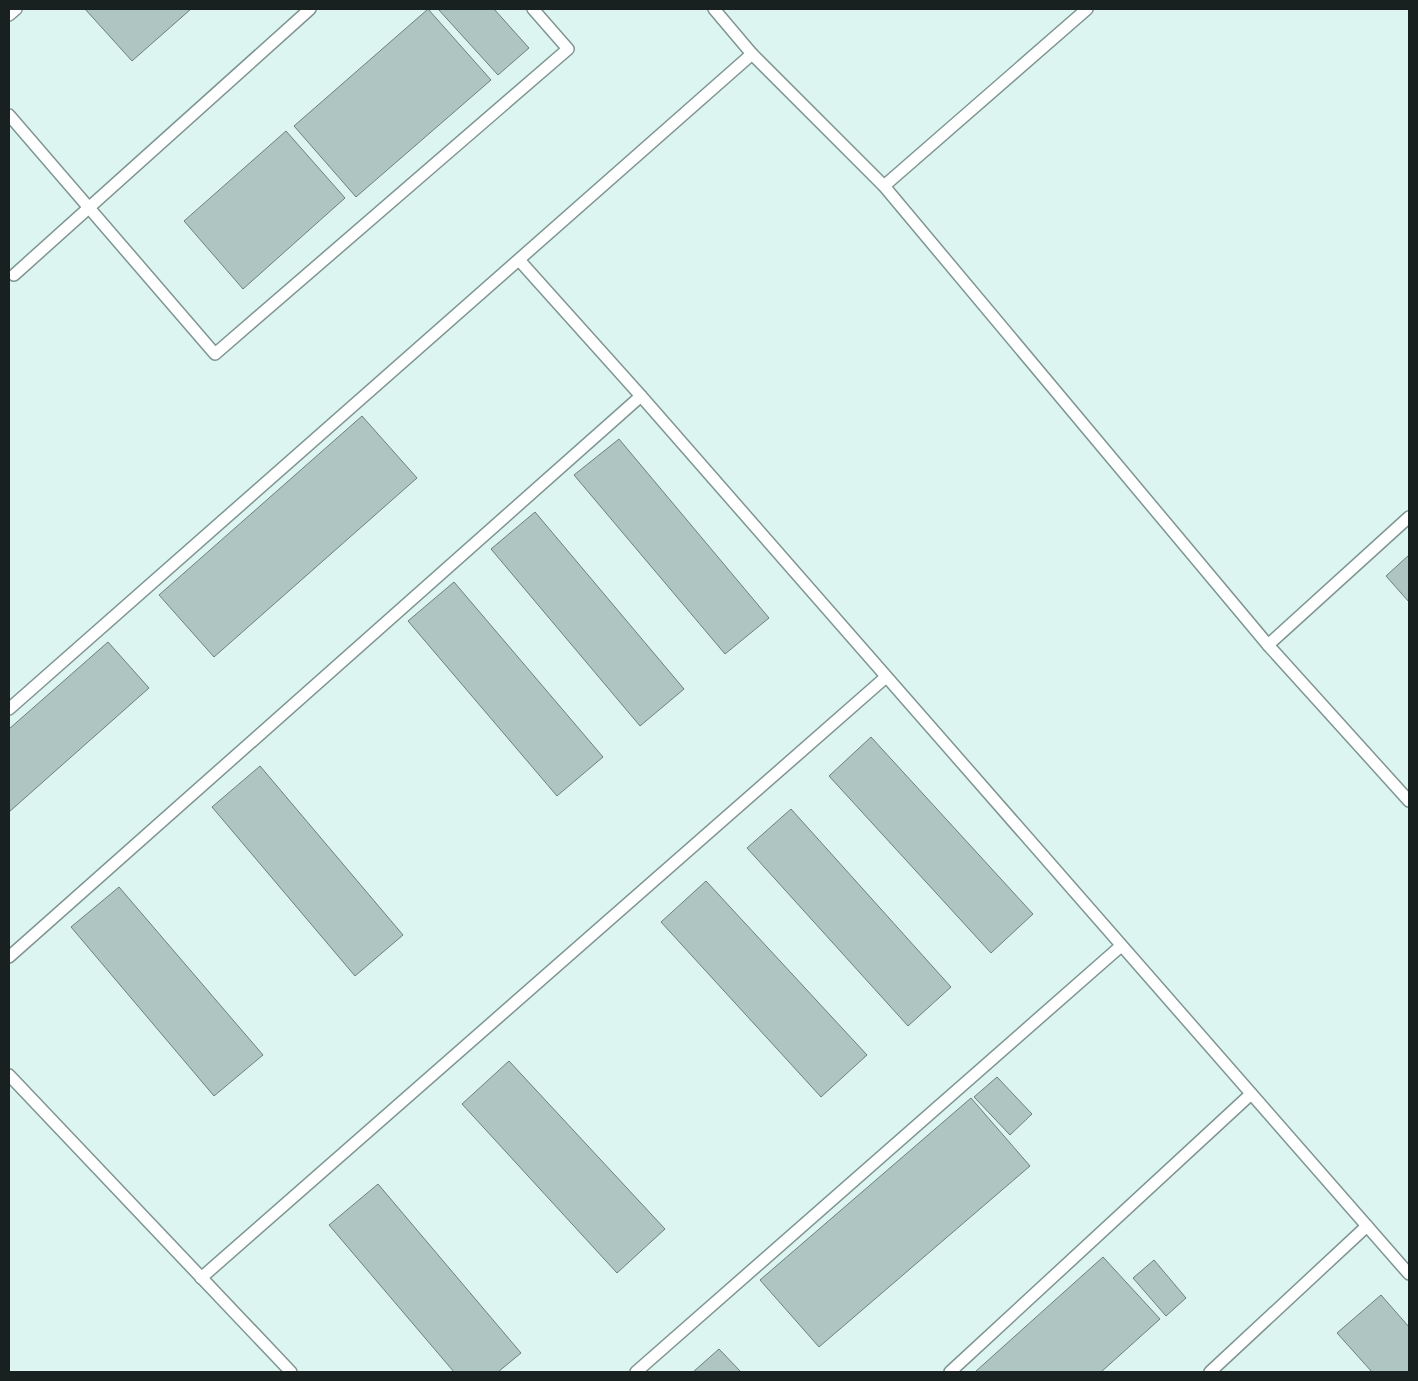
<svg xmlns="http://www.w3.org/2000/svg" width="1418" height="1381" font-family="'Roboto Serif',serif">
	<rect width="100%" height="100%" fill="#ddf5f1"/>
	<g fill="#aec5c2" stroke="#6b817e">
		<polygon points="85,9 191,9 132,61"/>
		<polygon points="428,9 491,80 356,197 294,126"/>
		<polygon points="438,9 494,9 529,48 498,75"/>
		<polygon points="286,131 345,198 243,289 184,221"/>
		<polygon points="362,416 417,478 214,657 159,595"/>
		<polygon points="619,439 769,618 725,654 574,475"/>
		<polygon points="535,512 684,689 640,726 491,549"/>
		<polygon points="1409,555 1409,602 1386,576"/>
		<polygon points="454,582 603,757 557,796 408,621"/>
		<polygon points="108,642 149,688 9,812 9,729"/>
		<polygon points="871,737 1033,914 991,953 829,776"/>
		<polygon points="260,766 403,935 355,976 212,807"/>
		<polygon points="791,809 951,987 908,1026 747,848"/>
		<polygon points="706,881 867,1055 821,1097 661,922"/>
		<polygon points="119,887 263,1055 214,1096 71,927"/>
		<polygon points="509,1061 665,1229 617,1273 462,1104"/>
		<polygon points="997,1077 1032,1114 1010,1135 974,1097"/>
		<polygon points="971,1098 1030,1166 819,1347 760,1280"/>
		<polygon points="378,1184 521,1353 498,1372 454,1372 329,1225"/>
		<polygon points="1103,1257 1160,1319 1101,1372 975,1372"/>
		<polygon points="1154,1260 1186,1298 1166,1316 1133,1278"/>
		<polygon points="1381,1295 1409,1327 1409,1372 1372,1372 1337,1333"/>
		<polygon points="719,1349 741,1372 693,1372"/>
	</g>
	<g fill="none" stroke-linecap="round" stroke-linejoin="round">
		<g stroke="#7f9592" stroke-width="14">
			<g id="lane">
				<polyline points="714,9 752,54 884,186 1268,645 1409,801"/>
				<polyline points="9,15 16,9"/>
				<polyline points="9,115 215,354 568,49 533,9"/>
				<polyline points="884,186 1087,9"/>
				<polyline points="519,260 641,396 1409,1274"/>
				<polyline points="14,275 310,9"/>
				<polyline points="1268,645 1409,517"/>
				<polyline points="9,709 752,54"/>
				<polyline points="9,957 641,396"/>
				<polyline points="9,1075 291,1372"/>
				<polyline points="201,1278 886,677"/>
				<polyline points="636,1372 1121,946"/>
				<polyline points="950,1372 1251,1094"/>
				<polyline points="1210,1372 1367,1226"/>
			</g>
		</g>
		<use href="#lane" stroke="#fff" stroke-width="11"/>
	</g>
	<rect width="1418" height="1381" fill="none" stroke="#182120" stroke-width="20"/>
</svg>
